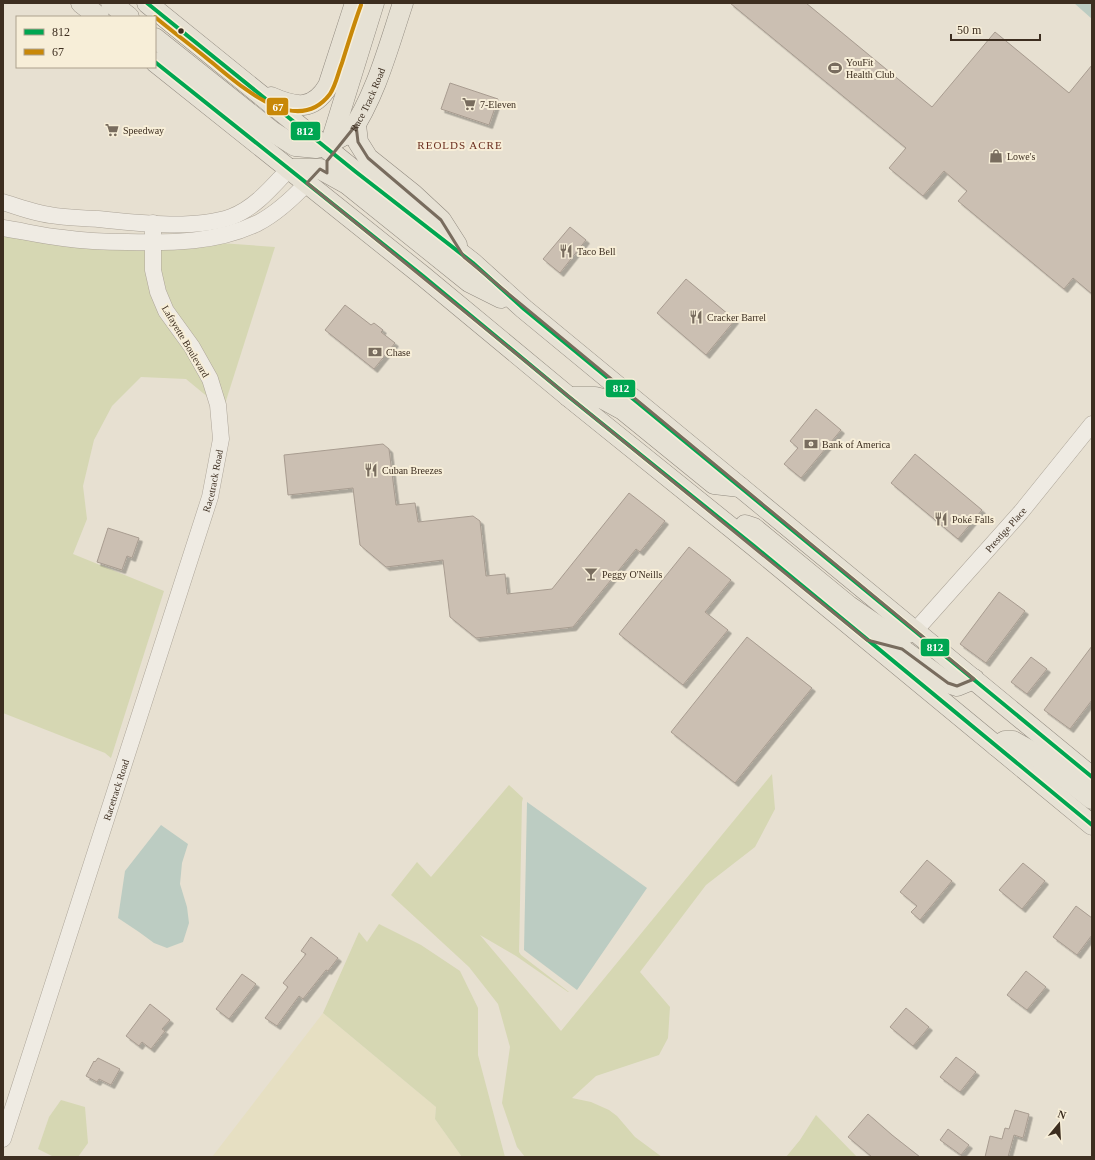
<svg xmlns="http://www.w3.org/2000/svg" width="1095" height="1160" font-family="Georgia,serif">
	<defs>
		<filter id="shadow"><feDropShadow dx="3.5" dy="3.5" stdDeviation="0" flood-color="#0004"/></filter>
	</defs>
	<rect width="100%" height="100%" fill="#e7e0d1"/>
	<polygon fill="#e6dfc2" points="323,1013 436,1107 435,1119 462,1157 212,1157"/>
	<g fill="#d6d7b3">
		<polygon points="3,235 147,249 187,351 204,382 209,398 186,379 141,377 112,406 94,440 83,486 87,519 73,554 164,591 111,758 105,753 3,713"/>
		<polygon points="220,243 275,247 224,407 164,289 159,268 159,249"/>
		<polygon points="772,774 775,809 755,847 706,885 640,972 670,1007 668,1038 659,1055 596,1076 572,1098 591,1102 609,1110 617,1116 635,1137 662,1157 525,1157 517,1147 502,1103 510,1047 498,1004 469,967 391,895 417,862 431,877 509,785 523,798 522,802 519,952 521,955 569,992 568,992 516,956 480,935 561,1031"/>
		<polygon points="379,924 421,945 460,971 478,1008 478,1055 505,1157 462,1157 435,1119 436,1107 323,1013 359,932 367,942"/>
		<polygon points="61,1100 85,1107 88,1143 78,1157 54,1157 38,1149 49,1117"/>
		<polygon points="816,1115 857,1157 786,1157 800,1140"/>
	</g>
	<g fill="#bcccc2">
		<polygon points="1074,3 1092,3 1092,19"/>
		<polygon points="527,802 647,888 577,990 524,950"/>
		<polygon points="161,825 188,844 182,863 180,884 187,907 189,923 183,942 167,948 154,943 139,932 118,918 125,871"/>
	</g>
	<g fill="#cbbfb2" stroke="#a89c90" filter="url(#shadow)">
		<polygon points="730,3 806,3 932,107 995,32 1069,93 1092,65 1092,294 1073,278 1064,289 958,201 967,191 944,171 923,196 889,168 906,148"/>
		<polygon points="450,83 498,99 489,125 441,109"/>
		<polygon points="570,227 586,240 560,273 543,259"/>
		<polygon points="686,279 735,320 706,355 657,313"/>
		<polygon points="345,305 371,325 374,323 383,330 381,332 395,343 374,369 325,330"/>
		<polygon points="816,409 841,430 801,478 784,464 798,448 790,441"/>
		<polygon points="383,444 389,449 396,505 415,503 418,522 473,516 480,521 486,576 505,574 507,594 552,589 629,493 665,521 640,552 636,549 573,627 476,638 450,617 443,560 386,567 360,545 353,488 288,495 284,455"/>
		<polygon points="915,454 982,510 958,539 891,483"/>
		<polygon points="108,528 139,538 132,558 127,556 122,570 97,562"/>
		<polygon points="689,547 731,580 705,612 728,630 683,685 619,634"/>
		<polygon points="999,592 1025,611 986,663 960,644"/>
		<polygon points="747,637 812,688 735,783 671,732"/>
		<polygon points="1092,646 1092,700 1070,729 1044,710"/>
		<polygon points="1031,657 1047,669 1027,694 1011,682"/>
		<polygon points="927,860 952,881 920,920 911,912 917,906 900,892"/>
		<polygon points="1023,863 1045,881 1022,909 999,890"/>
		<polygon points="1076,906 1092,918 1092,935 1077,955 1053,937"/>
		<polygon points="311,937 338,958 328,971 326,970 303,999 299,996 277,1026 265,1018 288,987 283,983 306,954 301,951"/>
		<polygon points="1026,971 1046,987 1027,1010 1007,995"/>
		<polygon points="242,974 256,984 229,1019 216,1009"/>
		<polygon points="150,1004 170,1020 162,1029 165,1031 151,1049 142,1042 139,1046 126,1036"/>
		<polygon points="906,1008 929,1027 913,1046 890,1027"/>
		<polygon points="956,1057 976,1072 960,1092 940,1077"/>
		<polygon points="98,1058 120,1069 111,1085 99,1079 97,1082 86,1076 94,1061 95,1062"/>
		<polygon points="1015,1110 1029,1114 1023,1138 1014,1135 1008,1157 985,1157 990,1136 1002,1139 1005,1128 1009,1129"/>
		<polygon points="868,1114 892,1135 920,1157 872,1157 848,1137"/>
		<polygon points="948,1129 969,1145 961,1155 940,1140"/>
	</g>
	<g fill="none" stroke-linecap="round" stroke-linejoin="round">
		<g stroke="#ada599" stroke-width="17">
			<g id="minor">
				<path d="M 3,202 C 18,207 34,213 50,215 C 65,218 82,218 98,219 C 137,223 194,230 231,217 C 255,208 272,187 289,169"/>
				<path d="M 3,228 C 23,231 43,236 63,238 C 84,241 105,242 127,242 C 171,243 217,243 258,223 C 277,213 292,199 307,183"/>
				<path id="s1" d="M 915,631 L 1021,512 L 1092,424"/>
				<path id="s2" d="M 3,1139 L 210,497 L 221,439 L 218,405 L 210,379 L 192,347 L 166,311 L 158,292 L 153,270 L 153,223"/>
			</g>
		</g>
		<g stroke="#928b80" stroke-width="21">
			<g id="major">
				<polyline points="81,3 99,17"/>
				<polyline points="111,3 129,17"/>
				<polyline points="147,3 356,172 473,263 524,309 1092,777"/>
				<polyline points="155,38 273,132 295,146 316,148 324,146 341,137 356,125"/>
				<polyline points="155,62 423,276 569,397 754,546 1092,825"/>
				<path d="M 271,97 C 296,108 313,111 328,86 L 355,3"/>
				<polyline points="356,125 358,142 368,158 413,194 441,220 457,245"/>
				<path id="s3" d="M 349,135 C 376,95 388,48 403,3"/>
				<polyline points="329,148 374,3"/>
				<polyline points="289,169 320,169 347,184 469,282 501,298"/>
				<polyline points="569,397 595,397 603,399 623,410 714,484 740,487"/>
				<polyline points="745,525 754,528 849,606 878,626 895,635 904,634 915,631"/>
				<polyline points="874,642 902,649 948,683 957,686 974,679"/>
				<polyline points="996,746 1005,741 1013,741 1029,750 1092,799"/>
			</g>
		</g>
		<use href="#minor" stroke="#efebe3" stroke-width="16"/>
		<use href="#major" stroke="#e6e1d4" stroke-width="20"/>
		<g stroke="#f7eed8" stroke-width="7">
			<g id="bus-1">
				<polyline points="147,3 356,172 473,263 524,309 1092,777"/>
				<polyline points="155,62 423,276 569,397 754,546 1092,825"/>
			</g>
		</g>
		<g stroke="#f7eed8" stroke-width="7">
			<path id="bus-2" d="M 155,17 C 173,32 192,46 210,61 C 239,84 296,139 330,94 C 336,85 338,73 342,63 C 348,44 354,24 361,5"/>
		</g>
		<use href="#bus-1" stroke="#00a651" stroke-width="4"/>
		<use href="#bus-2" stroke="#c88808" stroke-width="4"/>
	</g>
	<path fill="none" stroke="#786c5e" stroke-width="3" stroke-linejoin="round" d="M 356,125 L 358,142 L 368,158 L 441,220 L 464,257 L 974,679 L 957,686 L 948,683 L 902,649 L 867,640 L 307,183 L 320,169 L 327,173 L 327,161 Z"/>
	<defs>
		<g id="stadium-bare" transform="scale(1.08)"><path d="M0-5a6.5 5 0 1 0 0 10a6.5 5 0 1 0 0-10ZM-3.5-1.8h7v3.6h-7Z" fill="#786c5e" stroke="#f7eed8" stroke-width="2.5" paint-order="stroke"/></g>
		<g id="supermarket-bare" transform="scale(1.08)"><path d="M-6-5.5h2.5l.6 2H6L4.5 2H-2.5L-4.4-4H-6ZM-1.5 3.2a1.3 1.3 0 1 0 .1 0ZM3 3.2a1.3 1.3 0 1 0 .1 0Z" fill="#786c5e" stroke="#f7eed8" stroke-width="2.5" paint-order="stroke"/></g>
		<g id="shop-bare" transform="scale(1.08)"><path d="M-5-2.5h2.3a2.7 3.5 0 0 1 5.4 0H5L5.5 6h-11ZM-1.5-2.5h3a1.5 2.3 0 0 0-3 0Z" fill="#786c5e" stroke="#f7eed8" stroke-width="2.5" paint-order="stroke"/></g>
		<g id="restaurant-bare" transform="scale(1.08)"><path d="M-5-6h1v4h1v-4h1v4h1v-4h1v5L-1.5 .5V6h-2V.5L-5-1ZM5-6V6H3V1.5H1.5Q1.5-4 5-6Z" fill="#786c5e" stroke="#f7eed8" stroke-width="2.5" paint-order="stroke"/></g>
		<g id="bank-bare" transform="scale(1.08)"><path d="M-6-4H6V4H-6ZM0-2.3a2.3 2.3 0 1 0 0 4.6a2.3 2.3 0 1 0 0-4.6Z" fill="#786c5e" stroke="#f7eed8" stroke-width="2.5" paint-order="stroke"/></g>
		<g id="bar-bare" transform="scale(1.08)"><path d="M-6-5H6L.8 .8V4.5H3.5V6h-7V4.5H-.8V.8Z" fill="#786c5e" stroke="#f7eed8" stroke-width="2.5" paint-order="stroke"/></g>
	</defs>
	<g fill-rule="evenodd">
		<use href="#stadium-bare" x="835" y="68"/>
		<use href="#supermarket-bare" x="469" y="104"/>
		<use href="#supermarket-bare" x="112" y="130"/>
		<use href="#shop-bare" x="996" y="156"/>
		<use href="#restaurant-bare" x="566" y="251"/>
		<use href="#restaurant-bare" x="696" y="317"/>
		<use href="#bank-bare" x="375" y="352"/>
		<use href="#bank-bare" x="811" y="444"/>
		<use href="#restaurant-bare" x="371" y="470"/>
		<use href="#restaurant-bare" x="941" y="519"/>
		<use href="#bar-bare" x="591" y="574"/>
	</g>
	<circle fill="#3d2e20" stroke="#f7eed8" stroke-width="1.5" cx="181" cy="31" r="3.5"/>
	<g text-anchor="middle" stroke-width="4" stroke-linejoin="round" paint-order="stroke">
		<g font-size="10" fill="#3d2e20" stroke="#f7eed8" text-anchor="start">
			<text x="846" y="66">YouFit<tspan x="846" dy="12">Health Club</tspan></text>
			<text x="480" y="108">7-Eleven</text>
			<text x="123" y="134">Speedway</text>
			<text x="1007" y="160">Lowe's</text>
			<text x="577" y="255">Taco Bell</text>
			<text x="707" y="321">Cracker Barrel</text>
			<text x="386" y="356">Chase</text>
			<text x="822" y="448">Bank of America</text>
			<text x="382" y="474">Cuban Breezes</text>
			<text x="952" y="523">Poké Falls</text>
			<text x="602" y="578">Peggy O'Neills</text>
		</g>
		<g font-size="10" fill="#3d2e20" stroke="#f7eed8">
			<text dy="4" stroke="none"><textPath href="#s3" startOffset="40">Race Track Road</textPath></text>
			<text transform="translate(186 341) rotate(59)" y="4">Lafayette Boulevard</text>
			<text dy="4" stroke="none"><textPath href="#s2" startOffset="691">Racetrack Road</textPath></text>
			<text dy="4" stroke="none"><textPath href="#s1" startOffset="136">Prestige Place</textPath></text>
			<text dy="4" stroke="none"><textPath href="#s2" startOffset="367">Racetrack Road</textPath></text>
		</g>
		<g font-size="11" letter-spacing="1" fill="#6b2e1e" stroke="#f7eed8">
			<text x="460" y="149">REOLDS ACRE</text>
		</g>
	</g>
	<g stroke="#f7eed8" stroke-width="1.5">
		<rect x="266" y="97" width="23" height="19" rx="4" fill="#c88808"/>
		<rect x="290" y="121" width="31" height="20" rx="4" fill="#00a651"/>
		<rect x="605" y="379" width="31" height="19" rx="4" fill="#00a651"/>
		<rect x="920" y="638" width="30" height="19" rx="4" fill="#00a651"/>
	</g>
	<g font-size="11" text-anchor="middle" font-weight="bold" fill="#fff">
		<text x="278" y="111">67</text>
		<text x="305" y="135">812</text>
		<text x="621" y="392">812</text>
		<text x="935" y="651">812</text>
	</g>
	<rect width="1095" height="1160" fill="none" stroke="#3d2e20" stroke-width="8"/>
	<rect x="16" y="16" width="140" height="52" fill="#f7eed8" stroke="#ada18e"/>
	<rect x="24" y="29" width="20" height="6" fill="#00a651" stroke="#ada18e"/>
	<text x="52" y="36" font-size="12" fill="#3d2e20">812</text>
	<rect x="24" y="49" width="20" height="6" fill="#c88808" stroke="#ada18e"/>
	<text x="52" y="56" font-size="12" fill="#3d2e20">67</text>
	<g transform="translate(1059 1124) rotate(18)" stroke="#f7eed8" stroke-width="3" paint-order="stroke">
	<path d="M0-3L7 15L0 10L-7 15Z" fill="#3d2e20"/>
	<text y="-6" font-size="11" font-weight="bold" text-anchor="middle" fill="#3d2e20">N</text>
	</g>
	<path d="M951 34v6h89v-6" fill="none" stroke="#3d2e20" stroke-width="2"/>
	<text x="957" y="34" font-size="12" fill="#3d2e20" stroke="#f7eed8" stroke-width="3" paint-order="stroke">50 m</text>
</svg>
